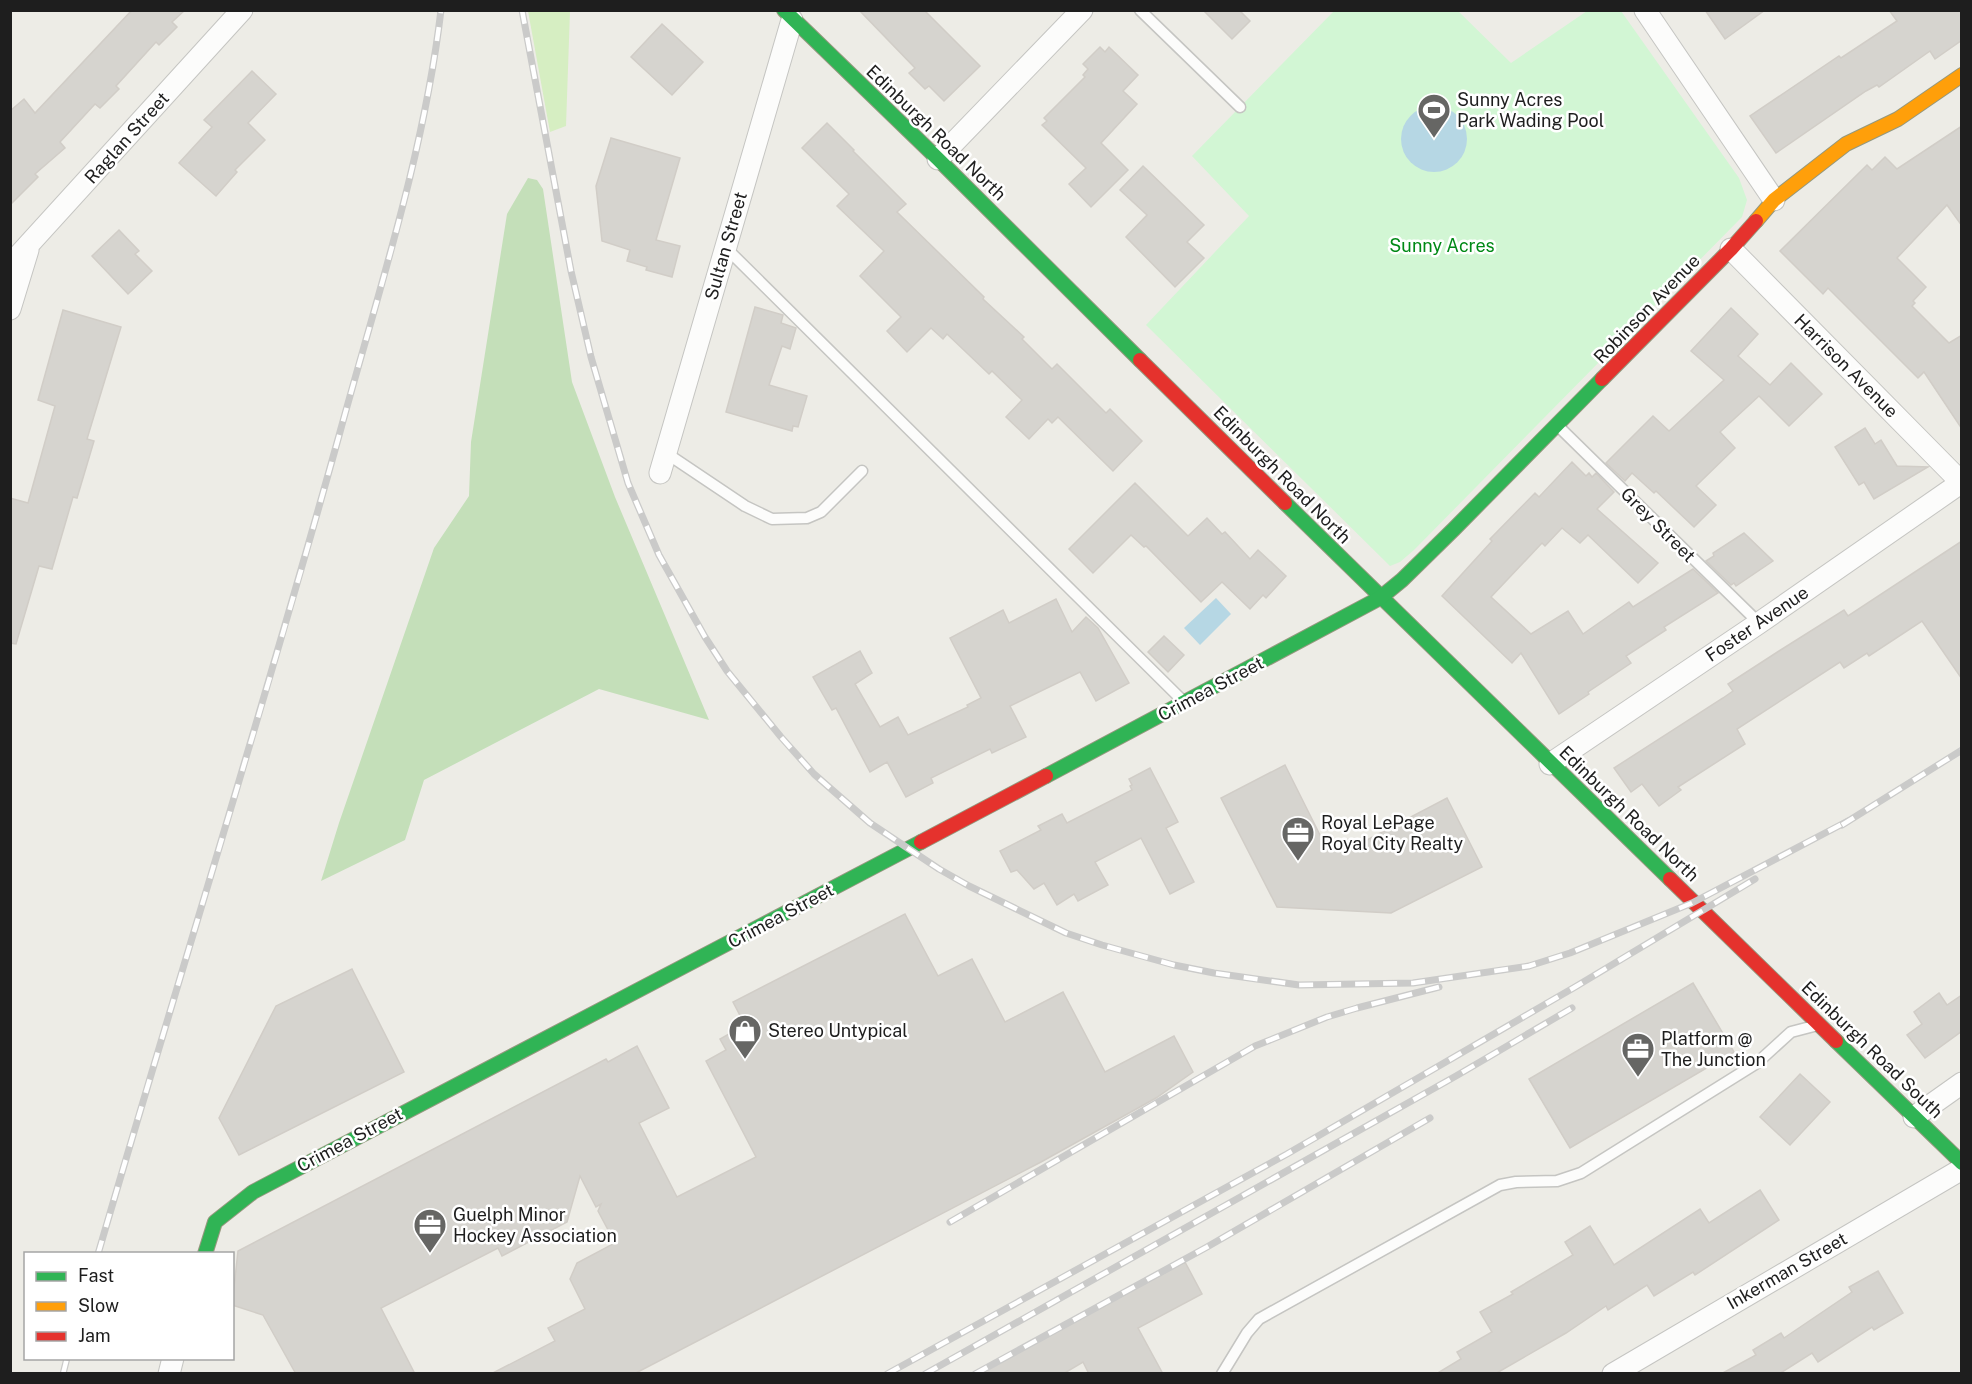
<svg xmlns="http://www.w3.org/2000/svg" width="1972" height="1384" font-family="'Public Sans',sans-serif">
	<rect width="100%" height="100%" fill="#edece6"/>
	<polygon fill="#d6eec2" points="528,11 570,11 566,126 550,132"/>
	<polygon fill="#c4dfb9" points="528,178 537,180 543,189 572,382 615,497 709,720 599,689 424,780 405,840 321,881 339,823 434,548 469,496 471,442 507,214"/>
	<polygon fill="#d2f6d4" points="1334,11 1458,11 1511,63 1587,11 1621,11 1739,178 1747,200 1742,217 1414,550 1400,562 1390,566 1146,325 1249,216 1192,156"/>
	<g fill="#b6d7e4">
		<circle cx="1434" cy="139" r="33"/>
		<polygon points="1216,598 1231,614 1200,645 1184,628"/>
	</g>
	<g fill="#d6d4cf" stroke="#d1cdc7" stroke-width="1.5">
		<polygon points="132,10 185,10 172,22 177,27 159,45 156,42 116,86 119,89 100,108 95,104 60,142 65,148 35,174 38,177 10,205 10,111 24,99 35,113"/>
		<polygon points="859,10 924,10 980,66 944,101 929,86 925,89 909,73 915,68"/>
		<polygon points="1203,10 1239,10 1250,21 1232,39"/>
		<polygon points="1705,10 1765,10 1725,39"/>
		<polygon points="1889,10 1962,10 1962,40 1935,59 1930,51 1879,87 1877,85 1866,91 1776,153 1750,116 1839,56 1841,58 1897,21"/>
		<polygon points="662,24 703,62 672,95 631,57"/>
		<polygon points="1100,47 1105,52 1109,47 1138,75 1123,91 1137,104 1101,143 1128,170 1091,207 1069,184 1086,168 1042,125 1047,121 1044,118 1085,77 1083,75 1088,69 1083,64"/>
		<polygon points="252,71 276,94 248,123 265,140 235,170 237,172 216,196 179,163 212,127 204,120"/>
		<polygon points="827,123 854,150 853,151 906,204 897,212 984,297 983,299 1024,337 1022,339 1052,369 1057,364 1106,413 1110,409 1142,441 1113,471 1058,417 1052,423 1048,419 1029,439 1006,417 1022,400 992,371 989,374 947,334 943,339 931,328 907,352 887,331 901,317 860,276 884,251 837,206 849,194 802,148"/>
		<polygon points="1962,126 1962,226 1947,205 1897,258 1926,287 1913,301 1915,303 1912,306 1949,343 1962,335 1962,429 1924,372 1918,378 1828,288 1823,294 1780,251 1867,165 1872,170 1885,157 1897,169"/>
		<polygon points="611,138 680,158 656,240 680,246 672,277 646,270 647,267 627,261 630,250 602,241 596,186"/>
		<polygon points="1143,166 1204,225 1187,242 1204,258 1175,287 1126,237 1147,215 1120,190"/>
		<polygon points="119,230 139,251 135,254 152,271 128,294 92,256"/>
		<polygon points="755,307 783,315 781,323 796,328 790,349 782,346 769,385 807,396 798,427 793,426 792,431 726,412"/>
		<polygon points="1731,308 1758,334 1738,356 1770,385 1791,363 1822,394 1789,426 1759,396 1720,432 1735,448 1696,486 1716,505 1694,527 1656,491 1654,493 1632,473 1625,481 1606,463 1653,416 1669,431 1724,380 1691,351"/>
		<polygon points="63,310 121,327 87,439 94,441 77,498 73,497 52,569 39,566 16,644 10,643 10,498 28,503 55,406 38,400"/>
		<polygon points="1865,428 1875,444 1881,440 1897,466 1928,467 1874,499 1864,482 1859,485 1835,447"/>
		<polygon points="1572,462 1586,476 1589,473 1592,477 1596,473 1614,492 1597,509 1658,563 1638,583 1588,535 1580,543 1562,528 1545,546 1542,543 1491,597 1531,634 1568,611 1583,634 1629,602 1633,607 1693,569 1718,593 1664,627 1666,630 1626,656 1631,663 1588,692 1589,694 1559,714 1521,653 1512,663 1442,596 1492,541 1490,539 1535,493 1539,497"/>
		<polygon points="1135,483 1188,536 1207,518 1222,534 1225,532 1250,559 1258,550 1286,576 1266,598 1263,595 1250,609 1222,582 1201,602 1146,546 1144,547 1131,535 1093,573 1069,549"/>
		<polygon points="1744,533 1773,561 1736,586 1734,583 1731,585 1706,561 1714,556 1713,553"/>
		<polygon points="1962,541 1962,679 1922,621 1869,656 1867,653 1844,668 1840,662 1737,729 1745,744 1678,787 1681,790 1659,806 1642,784 1631,792 1614,768 1723,698 1733,691 1728,684 1779,651 1844,610 1848,616"/>
		<polygon points="1056,599 1072,632 1086,617 1098,628 1129,683 1096,701 1080,672 1010,706 1026,737 992,753 990,749 931,778 933,783 906,797 887,762 870,772 836,708 832,710 813,677 860,651 872,673 855,684 880,727 898,717 908,735 968,707 967,705 981,698 950,638 1003,610 1009,623"/>
		<polygon points="1164,636 1184,655 1168,672 1148,652"/>
		<polygon points="1285,765 1322,839 1367,840 1447,798 1482,867 1391,913 1277,907 1221,798"/>
		<polygon points="1150,768 1178,822 1166,828 1194,882 1170,894 1141,838 1095,862 1108,885 1078,901 1074,894 1057,905 1044,883 1034,889 1017,870 1011,872 1000,851 1041,830 1038,826 1062,814 1067,823 1132,790 1130,786 1132,785 1129,779"/>
		<polygon points="905,914 938,976 972,959 1005,1022 1063,992 1105,1072 1174,1036 1193,1072 1156,1098 1041,1162 634,1374 491,1374 555,1341 548,1328 585,1309 570,1279 577,1263 615,1243 598,1211 601,1204 596,1207 580,1176 567,1222 502,1256 498,1248 381,1308 415,1374 296,1374 263,1315 232,1305 238,1251 606,1059 608,1062 637,1046 669,1108 639,1123 677,1197 756,1157 706,1061 726,1050 720,1039 745,1025 733,1002"/>
		<polygon points="352,969 404,1072 239,1155 219,1118 276,1006"/>
		<polygon points="1693,983 1734,1052 1570,1148 1529,1079"/>
		<polygon points="1939,993 1947,1005 1962,995 1962,1031 1925,1058 1907,1035 1922,1024 1914,1012"/>
		<polygon points="1800,1074 1830,1102 1790,1145 1760,1117"/>
		<polygon points="1760,1190 1779,1220 1695,1275 1693,1272 1654,1296 1647,1285 1608,1310 1606,1306 1566,1333 1495,1374 1436,1374 1461,1359 1457,1352 1492,1332 1480,1312 1513,1294 1511,1292 1573,1255 1565,1242 1590,1226 1614,1265 1700,1209 1709,1223"/>
		<polygon points="1185,1262 1202,1294 1138,1328 1163,1374 1089,1374 1083,1362 1063,1374 979,1374"/>
		<polygon points="1878,1271 1903,1313 1874,1330 1872,1327 1818,1362 1812,1353 1779,1374 1721,1374 1756,1355 1753,1350 1781,1333 1784,1338 1852,1292 1849,1287"/>
	</g>
	<g fill="none" stroke-linecap="round" stroke-linejoin="round">
		<g stroke="#c5c5c2" stroke-width="13">
			<g id="lane">
				<polyline points="1140,10 1240,107"/>
				<polyline points="725,247 1183,701"/>
				<polyline points="1558,426 1759,623"/>
				<polyline points="666,453 745,506 772,519 807,518 821,512 862,471"/>
				<polyline points="1222,1374 1247,1333 1259,1319 1500,1185 1516,1182 1557,1181 1581,1173 1757,1063 1791,1032 1814,1026"/>
			</g>
		</g>
		<g stroke="#c5c5c2" stroke-width="23">
			<g id="street">
				<polyline points="1645,10 1774,200"/>
				<polyline points="938,159 1082,10"/>
				<polyline points="1731,249 1961,482"/>
				<polyline points="10,265 242,10"/>
				<polyline points="10,309 28,250"/>
				<polyline points="660,473 792,20"/>
				<polyline points="1550,764 1759,623 1962,482"/>
				<polyline points="1914,1117 1962,1083"/>
				<polyline points="169,1374 173,1358"/>
				<polyline points="1613,1374 1962,1169"/>
			</g>
		</g>
		<g stroke="#94987e" stroke-width="16">
			<g id="fast">
				<polyline points="784,10 938,159 1140,360"/>
				<polyline points="1285,503 1670,879"/>
				<polyline points="1046,776 1380,598 1402,580 1454,529 1602,379"/>
				<polyline points="1836,1041 1962,1163"/>
				<polyline points="205,1254 215,1222 253,1192 921,842"/>
			</g>
		</g>
		<g stroke="#94987e" stroke-width="16">
			<polyline id="slow" points="1756,221 1774,200 1846,144 1898,119 1962,75"/>
		</g>
		<g stroke="#94987e" stroke-width="16">
			<g id="jam">
				<polyline points="1140,360 1285,503"/>
				<polyline points="1602,379 1731,249 1756,221"/>
				<polyline points="921,842 1046,776"/>
				<polyline points="1670,879 1836,1041"/>
			</g>
		</g>
		<use href="#lane" stroke="#fcfcfb" stroke-width="10"/>
		<use href="#street" stroke="#fcfcfb" stroke-width="21"/>
		<use href="#fast" stroke="#30b455" stroke-width="14"/>
		<use href="#slow" stroke="#ff9f0a" stroke-width="14"/>
		<use href="#jam" stroke="#e5322d" stroke-width="14"/>
		<g stroke="#cacac9" stroke-width="7">
			<g id="rail">
				<polyline points="522,10 571,271 591,357 628,483 659,555 705,637 727,671 781,737 814,774 870,823 939,869 969,886 1066,933 1102,945 1174,965 1214,973 1299,985 1413,983 1529,966 1570,953 1692,903 1848,821"/>
				<polyline points="1842,825 1962,750"/>
				<polyline points="950,1222 1255,1046 1327,1017 1357,1008 1439,987"/>
				<path d="M 98,1254 C 178,980 264,707 340,432 C 378,293 424,154 441,10"/>
				<polyline points="63,1374 67,1358"/>
				<polyline points="887,1374 1287,1154 1575,987 1755,879"/>
				<polyline points="925,1374 1456,1076 1572,1008"/>
				<polyline points="975,1374 1207,1247 1430,1118"/>
			</g>
		</g>
		<use href="#rail" stroke="#fff" stroke-width="4.5" stroke-dasharray="14" stroke-linecap="butt"/>
	</g>
	<defs>
		<g id="stadium-pin" transform="scale(1.725)"><path d="M0 17L-7.5 6A9.5 9.5 0 1 1 7.5 6Z" fill="#666664" stroke="#fff"/><path d="M0-5a6.5 5 0 1 0 0 10a6.5 5 0 1 0 0-10ZM-3.5-1.8h7v3.6h-7Z" fill="#fff"/></g>
		<g id="office-pin" transform="scale(1.725)"><path d="M0 17L-7.5 6A9.5 9.5 0 1 1 7.5 6Z" fill="#666664" stroke="#fff"/><path d="M-6-3h4V-5.5h4V-3h4V5H-6ZM-1-4.5V-3h2v-1.5ZM-6 0V1H6V0Z" fill="#fff"/></g>
		<g id="shop-pin" transform="scale(1.725)"><path d="M0 17L-7.5 6A9.5 9.5 0 1 1 7.5 6Z" fill="#666664" stroke="#fff"/><path d="M-5-2.5h2.3a2.7 3.5 0 0 1 5.4 0H5L5.5 6h-11ZM-1.5-2.5h3a1.5 2.3 0 0 0-3 0Z" fill="#fff"/></g>
	</defs>
	<g fill-rule="evenodd">
		<use href="#stadium-pin" x="1434" y="110"/>
		<use href="#office-pin" x="1298" y="833"/>
		<use href="#shop-pin" x="745" y="1031"/>
		<use href="#office-pin" x="1638" y="1049"/>
		<use href="#office-pin" x="430" y="1225"/>
	</g>
	<g text-anchor="middle" stroke-width="5" stroke-linejoin="round" paint-order="stroke">
		<g font-size="18" fill="#1e1e1e" stroke="#fff" text-anchor="start">
			<text x="1457" y="106">Sunny Acres<tspan x="1457" dy="21">Park Wading Pool</tspan></text>
			<text x="1321" y="829">Royal LePage<tspan x="1321" dy="21">Royal City Realty</tspan></text>
			<text x="768" y="1037">Stereo Untypical</text>
			<text x="1661" y="1045">Platform @<tspan x="1661" dy="21">The Junction</tspan></text>
			<text x="453" y="1221">Guelph Minor<tspan x="453" dy="21">Hockey Association</tspan></text>
		</g>
		<g font-size="18" fill="#1e1e1e" stroke="#fff">
			<text transform="translate(936 133) rotate(44)" y="6">Edinburgh Road North</text>
			<text transform="translate(127 138) rotate(-48)" y="6">Raglan Street</text>
			<text transform="translate(726 246) rotate(-74)" y="6">Sultan Street</text>
			<text transform="translate(1647 309) rotate(-46)" y="6">Robinson Avenue</text>
			<text transform="translate(1846 366) rotate(45)" y="6">Harrison Avenue</text>
			<text transform="translate(1282 475) rotate(45)" y="6">Edinburgh Road North</text>
			<text transform="translate(1658 525) rotate(45)" y="6">Grey Street</text>
			<text transform="translate(1757 624) rotate(-34)" y="6">Foster Avenue</text>
			<text transform="translate(1211 689) rotate(-28)" y="6">Crimea Street</text>
			<text transform="translate(1629 814) rotate(44)" y="6">Edinburgh Road North</text>
			<text transform="translate(781 916) rotate(-28)" y="6">Crimea Street</text>
			<text transform="translate(1872 1050) rotate(44)" y="6">Edinburgh Road South</text>
			<text transform="translate(350 1140) rotate(-28)" y="6">Crimea Street</text>
			<text transform="translate(1787 1271) rotate(-30)" y="6">Inkerman Street</text>
		</g>
		<g font-size="18" fill="#008916" stroke="#fff">
			<text x="1442" y="252">Sunny Acres</text>
		</g>
	</g>
	<rect width="1972" height="1384" fill="none" stroke="#1e1e1e" stroke-width="24"/>
	<rect x="24" y="1252" width="210" height="108" fill="#ffffff" stroke="#a5a5a5" stroke-width="1.5"/>
	<rect x="36" y="1272" width="30" height="9" fill="#30b455" stroke="#a5a5a5" stroke-width="1.5"/>
	<text x="78" y="1282" font-size="18" fill="#1e1e1e">Fast</text>
	<rect x="36" y="1302" width="30" height="9" fill="#ff9f0a" stroke="#a5a5a5" stroke-width="1.5"/>
	<text x="78" y="1312" font-size="18" fill="#1e1e1e">Slow</text>
	<rect x="36" y="1332" width="30" height="9" fill="#e5322d" stroke="#a5a5a5" stroke-width="1.5"/>
	<text x="78" y="1342" font-size="18" fill="#1e1e1e">Jam</text>
</svg>
